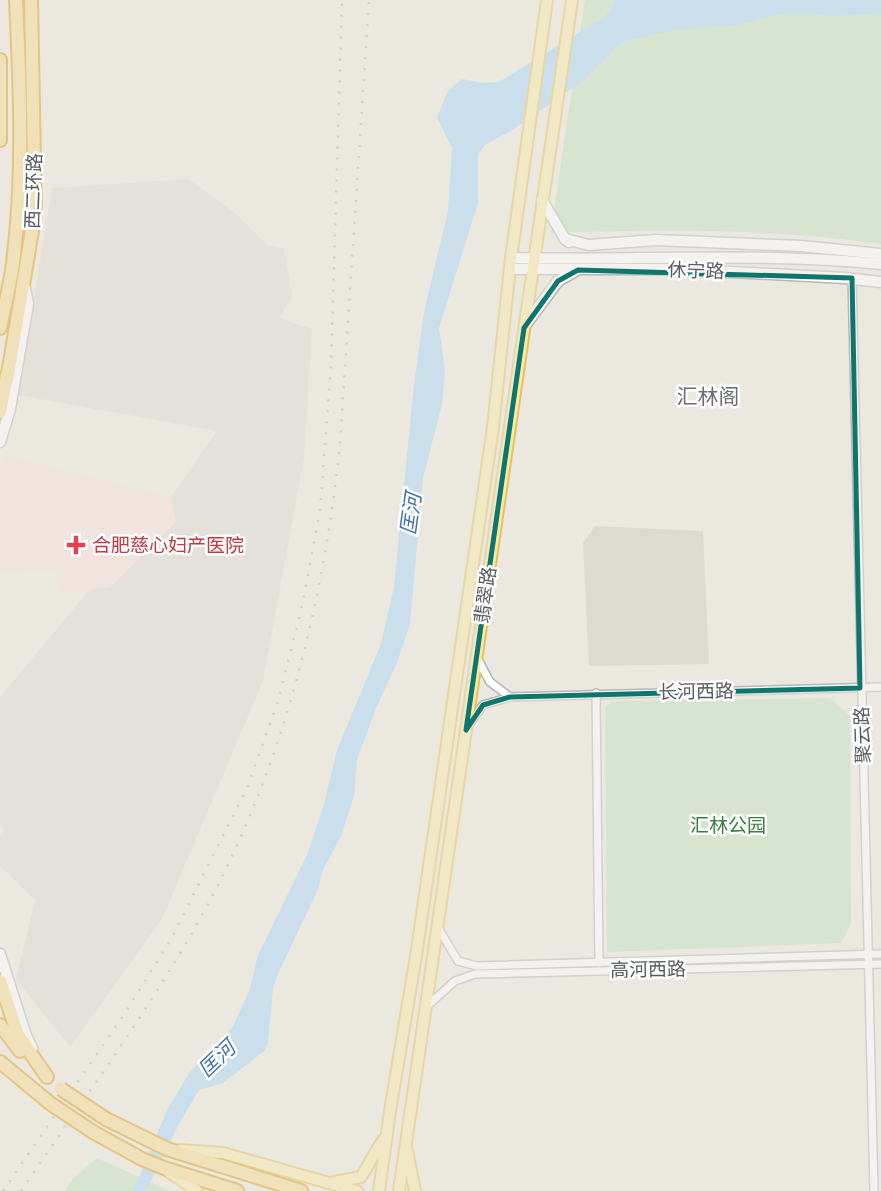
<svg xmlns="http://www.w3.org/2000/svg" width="881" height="1191" font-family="'Open Sans','Noto Sans SC',sans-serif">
	<rect width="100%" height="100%" fill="#ebe8e0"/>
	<polygon fill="#dcdad4" points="188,179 234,212 267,245 284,248 292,296 280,318 312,329 304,458 263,681 162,919 70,1047 16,979 35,900 0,866 0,838 5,830 0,825 0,697 90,589 110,587 176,521 171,497 217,431 18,395 52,188"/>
	<polygon fill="#dddad1" points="595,526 703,531 709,664 589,666 583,543"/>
	<polygon fill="#f8dedb" points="4,455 171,497 176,521 110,587 60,593 56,570 0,573 0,473"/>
	<g fill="#bde1bd">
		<path d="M 585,0 L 881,0 L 881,244 C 772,228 661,229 551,233 Z"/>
		<polygon points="830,698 850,716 851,924 841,943 607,952 605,708 612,701"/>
		<polygon points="97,1158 159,1186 169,1191 65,1191 73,1179"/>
	</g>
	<polygon fill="#a2d3f8" points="616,0 881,0 881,14 828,16 815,14 780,14 738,25 674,30 622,42 580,83 514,129 486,144 478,154 478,203 439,328 445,371 442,404 423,478 410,624 396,665 376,708 357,760 354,796 341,836 323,870 318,889 277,976 273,989 268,1043 264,1051 223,1083 199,1090 180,1122 146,1191 133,1191 168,1108 190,1072 232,1028 249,992 258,955 307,855 324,804 337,750 381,644 394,587 414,384 424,312 448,211 452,148 437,117 448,91 462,79 483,83 499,82 605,17"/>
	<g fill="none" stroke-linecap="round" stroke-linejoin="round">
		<g stroke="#b3b6ba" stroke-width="10">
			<g id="street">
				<polyline points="852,278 874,1191"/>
				<polyline points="596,693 599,963"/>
				<polyline points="510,697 881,687"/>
				<polyline points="468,726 483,705 510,697 490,682 477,658"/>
				<polyline points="437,926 458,961 477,966 881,954"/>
				<polyline points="426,1007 455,981 475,974 881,964"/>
			</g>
		</g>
		<g stroke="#b4b7bc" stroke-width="13">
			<g id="secondary">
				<polyline points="542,200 565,239 569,242"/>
				<polyline points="565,239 589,245 656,240 801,246 881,254"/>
				<path d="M 511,258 C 634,261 758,252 881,264"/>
				<polyline points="510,269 677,269 845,278 881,282"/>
				<polyline points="526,324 558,281 577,270"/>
				<polyline points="0,442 10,409 28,304 25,288"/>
				<polyline points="0,954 25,1033 32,1048"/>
			</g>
		</g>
		<g stroke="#e6c05d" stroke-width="14">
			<g id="primary">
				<polyline points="180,1150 223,1153 357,1191"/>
				<polyline points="407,1151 415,1191"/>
				<polyline points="169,1172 197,1191"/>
				<polyline points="334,1182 361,1177 383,1140"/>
				<polyline points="379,1191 390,1111 416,956 493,427 511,258 547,0"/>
				<polyline points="399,1191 572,0"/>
			</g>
		</g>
		<g stroke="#db9b10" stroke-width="16">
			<g id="highway">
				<polyline points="0,60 0,140"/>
				<path d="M 0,328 C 5,303 12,279 14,254 C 24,169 20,85 16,0"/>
				<polyline points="7,380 35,213 31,0"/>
				<polyline points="0,412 7,375"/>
				<polyline points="0,981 18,1035 47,1077"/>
				<polyline points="0,1025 20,1051"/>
				<polyline points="0,1062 51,1104"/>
				<polyline points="106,1119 167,1149 301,1191"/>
				<polyline points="93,1132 142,1159 164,1168 237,1191"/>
			</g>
		</g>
		<use href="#street" stroke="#fff" stroke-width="7"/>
		<use href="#secondary" stroke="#fff" stroke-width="10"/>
		<use href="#primary" stroke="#f9eba7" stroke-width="10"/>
		<use href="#highway" stroke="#f5da8d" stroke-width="12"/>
		<g stroke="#b1b2b2" stroke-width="2.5" stroke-dasharray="2 9" stroke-linecap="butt">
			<polyline points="3,1191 125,1013 170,941 247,788 278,701 301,611 320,511 331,366 342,0"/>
			<path d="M 21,1191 C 91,1088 167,987 223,875 C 289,741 325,592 340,444 L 369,0"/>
		</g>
		<g stroke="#db9b10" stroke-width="16" stroke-linecap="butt">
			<g id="highway-bridge">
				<polyline points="61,1089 106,1119"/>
				<polyline points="51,1104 93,1132"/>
			</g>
		</g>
		<use href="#highway-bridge" stroke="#f5da8d" stroke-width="12"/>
	</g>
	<path d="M0 0H881V1191H0ZM 578,270 L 852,278 L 860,688 L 510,697 L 483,705 L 466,730 L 524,328 L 558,281 Z" fill="#ebe8e0" fill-opacity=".55" fill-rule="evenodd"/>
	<path fill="none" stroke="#0f766e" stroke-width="5" stroke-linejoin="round" d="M 578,270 L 852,278 L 860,688 L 510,697 L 483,705 L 466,730 L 524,328 L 558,281 Z"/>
	<path fill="#e0444e" stroke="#fff" stroke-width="2.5" d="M72.5 534.5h7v7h7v7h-7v7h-7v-7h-7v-7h7z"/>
	<g text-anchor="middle" stroke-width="5" stroke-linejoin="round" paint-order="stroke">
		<g font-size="19" fill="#595c60" stroke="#fff">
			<text transform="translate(33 191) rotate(-88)" y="7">西二环路</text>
			<text transform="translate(696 270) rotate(2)" y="7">休宁路</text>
			<text transform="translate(485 595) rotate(-82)" y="7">翡翠路</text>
			<text transform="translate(696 691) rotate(-1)" y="7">长河西路</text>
			<text transform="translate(862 735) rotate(-92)" y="7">聚云路</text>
			<text transform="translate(648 969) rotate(-1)" y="7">高河西路</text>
		</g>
		<g font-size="19" fill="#be3a42" stroke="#fff" text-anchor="start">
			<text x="92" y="552">合肥慈心妇产医院</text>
		</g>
		<g font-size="19" fill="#397e3c" stroke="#fff">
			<text x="728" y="832">汇林公园</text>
		</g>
		<g font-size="21" fill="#6a6e72" stroke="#fff">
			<text x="708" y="404">汇林阁</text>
		</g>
		<g font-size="21" font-style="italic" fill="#4274a8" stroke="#fff">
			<text transform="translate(411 514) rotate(-82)" y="7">匡河</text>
			<text transform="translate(217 1059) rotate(-44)" y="7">匡河</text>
		</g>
	</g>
</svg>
